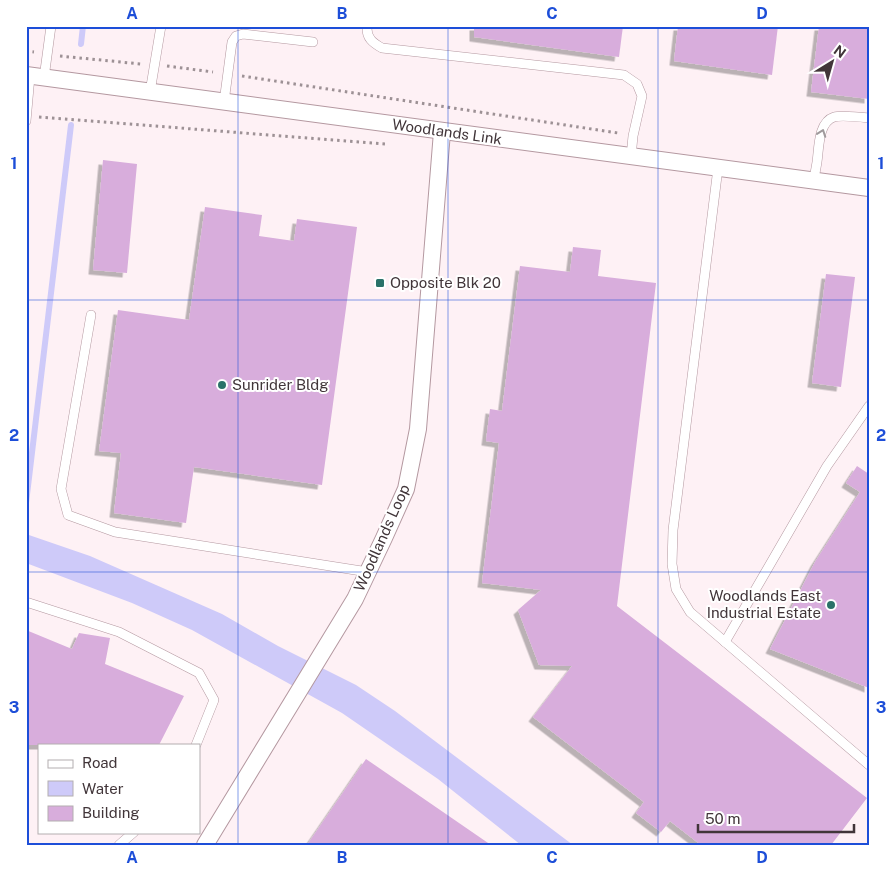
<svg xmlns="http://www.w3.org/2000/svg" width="895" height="871" font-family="'Public Sans',sans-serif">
	<defs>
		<filter id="shadow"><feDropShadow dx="-4.5" dy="4.5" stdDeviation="0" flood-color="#0004"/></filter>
	</defs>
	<rect width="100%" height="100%" fill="#fef1f5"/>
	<polygon fill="#cecaf9" points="26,534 90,556 222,614 278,646 356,685 395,711 573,845 521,845 438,779 342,713 192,630 132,603 26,563"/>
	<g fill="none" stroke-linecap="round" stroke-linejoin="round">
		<g stroke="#cecaf9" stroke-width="6">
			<polyline points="81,44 83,26"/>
			<polyline points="26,503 71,125"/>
		</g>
	</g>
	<g fill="#d8addc" filter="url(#shadow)">
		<polygon points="474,26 623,26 619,57 474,37"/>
		<polygon points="678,26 778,26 772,75 674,61"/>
		<polygon points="819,26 869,26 869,99 811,92"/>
		<polygon points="103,160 137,164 127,273 93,270"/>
		<polygon points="205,207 262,215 259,236 294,241 297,219 357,227 322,485 194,467 186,523 114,513 121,453 99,451 118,310 189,320"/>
		<polygon points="573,247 601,250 598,276 656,283 617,606 867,798 831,845 701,845 670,821 661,832 636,813 644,802 533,717 572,666 539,665 518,610 541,590 482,583 499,443 486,441 490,409 502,411 520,266 570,272"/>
		<polygon points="826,274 855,277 841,387 812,383"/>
		<polygon points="857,466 869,474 869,688 770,649 815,562 860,492 846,483"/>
		<polygon points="26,630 72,649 79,633 110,638 105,664 184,696 159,745 26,745"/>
		<polygon points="366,759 491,845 307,845"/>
	</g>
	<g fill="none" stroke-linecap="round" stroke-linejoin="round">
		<g stroke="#b498a0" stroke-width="10">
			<g id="service">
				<path d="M 367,26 C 366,38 373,43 382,48 L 624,75 L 637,84 L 642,96 L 633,136 L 631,157"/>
				<polyline points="44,78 51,26"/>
				<polyline points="150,92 161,26"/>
				<polyline points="224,102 232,42 236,36 243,34 313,42"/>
				<polyline points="26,121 30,76"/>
				<polyline points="718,168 673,530 672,564 676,589 690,612 869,765"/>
				<path d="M 813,181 C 815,175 816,168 817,162 C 819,149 818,122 834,117 C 841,115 860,117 869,118"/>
				<polyline points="91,315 61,489 68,515 115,532 368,572"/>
				<polyline points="26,602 119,632 199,673 214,700 196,745"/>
				<polyline points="725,642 827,466 869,406"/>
				<polyline points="119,845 134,832"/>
			</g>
		</g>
		<g stroke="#b498a0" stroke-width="18">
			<g id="minor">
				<polyline points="26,75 869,188"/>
				<polyline points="205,845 355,599 384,538 406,489 418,429 442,132"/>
			</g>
		</g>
		<g stroke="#9d9195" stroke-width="3" stroke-dasharray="2.5 4" stroke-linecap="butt">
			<polyline points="26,51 34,52"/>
			<polyline points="60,56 141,64"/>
			<polyline points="167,66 213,72"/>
			<polyline points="242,76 618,133"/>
			<polyline points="39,117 385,144"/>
		</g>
		<use href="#service" stroke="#fff" stroke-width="9"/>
		<use href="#minor" stroke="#fff" stroke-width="16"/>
	</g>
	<defs><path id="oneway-chevron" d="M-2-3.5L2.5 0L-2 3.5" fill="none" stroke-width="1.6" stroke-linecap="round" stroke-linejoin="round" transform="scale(1.25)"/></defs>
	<use stroke="#a09a9c" href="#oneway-chevron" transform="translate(822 133) rotate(-70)"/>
	<path fill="none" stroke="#1d4ed8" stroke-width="1" stroke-opacity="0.55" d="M 238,26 L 238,845M 448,26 L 448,845M 658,26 L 658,845M 26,300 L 869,300M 26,572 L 869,572"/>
	<g fill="#2a7269" stroke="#fff" stroke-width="2">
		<rect x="375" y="278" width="10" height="10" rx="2.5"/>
		<circle cx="222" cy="385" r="5"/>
		<circle cx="831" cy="605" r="5"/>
	</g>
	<g text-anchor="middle" stroke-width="4" stroke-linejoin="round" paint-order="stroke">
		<g font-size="15" fill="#413539" stroke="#fff">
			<text transform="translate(447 132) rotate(8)" y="5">Woodlands Link</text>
			<text transform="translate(382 538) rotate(-66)" y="5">Woodlands Loop</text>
		</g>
		<g font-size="15" fill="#413539" stroke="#fff" text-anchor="start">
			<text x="390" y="288">Opposite Blk 20</text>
			<text x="232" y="390">Sunrider Bldg</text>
			<text x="821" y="601" text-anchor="end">Woodlands East<tspan x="821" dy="17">Industrial Estate</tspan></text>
		</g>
	</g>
	<rect width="895" height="871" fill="none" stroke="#ffffff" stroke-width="55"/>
	<rect x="38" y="744" width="162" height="90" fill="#ffffff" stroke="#b3aeb0"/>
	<rect x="48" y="760" width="25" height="8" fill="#ffffff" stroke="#b3aeb0"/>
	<text x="82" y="768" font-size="15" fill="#413539">Road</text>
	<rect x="48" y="781" width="25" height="15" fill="#cecaf9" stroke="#b3aeb0"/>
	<text x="82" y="794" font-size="15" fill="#413539">Water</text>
	<rect x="48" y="806" width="25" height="15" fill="#d8addc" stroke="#b3aeb0"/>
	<text x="82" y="818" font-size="15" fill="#413539">Building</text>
	<g transform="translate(832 62) rotate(37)" stroke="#ffffff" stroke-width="4" paint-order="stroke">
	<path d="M0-4L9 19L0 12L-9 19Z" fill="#413539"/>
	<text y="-8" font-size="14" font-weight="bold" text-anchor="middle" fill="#413539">N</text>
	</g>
	<path d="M698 824v8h156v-8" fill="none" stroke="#413539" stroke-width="2.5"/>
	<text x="705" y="824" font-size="15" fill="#413539" stroke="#ffffff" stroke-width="4" paint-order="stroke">50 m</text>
	<rect x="28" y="28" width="840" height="816" fill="none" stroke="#1d4ed8" stroke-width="2"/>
	<g font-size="16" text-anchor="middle" font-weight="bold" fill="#1d4ed8">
		<text x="132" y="19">A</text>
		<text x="342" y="19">B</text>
		<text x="552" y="19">C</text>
		<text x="762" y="19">D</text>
		<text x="14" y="169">1</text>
		<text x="881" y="169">1</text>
		<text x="14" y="441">2</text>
		<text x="881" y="441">2</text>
		<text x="14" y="713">3</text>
		<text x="881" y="713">3</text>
		<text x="132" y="863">A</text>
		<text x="342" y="863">B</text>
		<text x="552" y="863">C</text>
		<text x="762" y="863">D</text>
	</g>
</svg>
